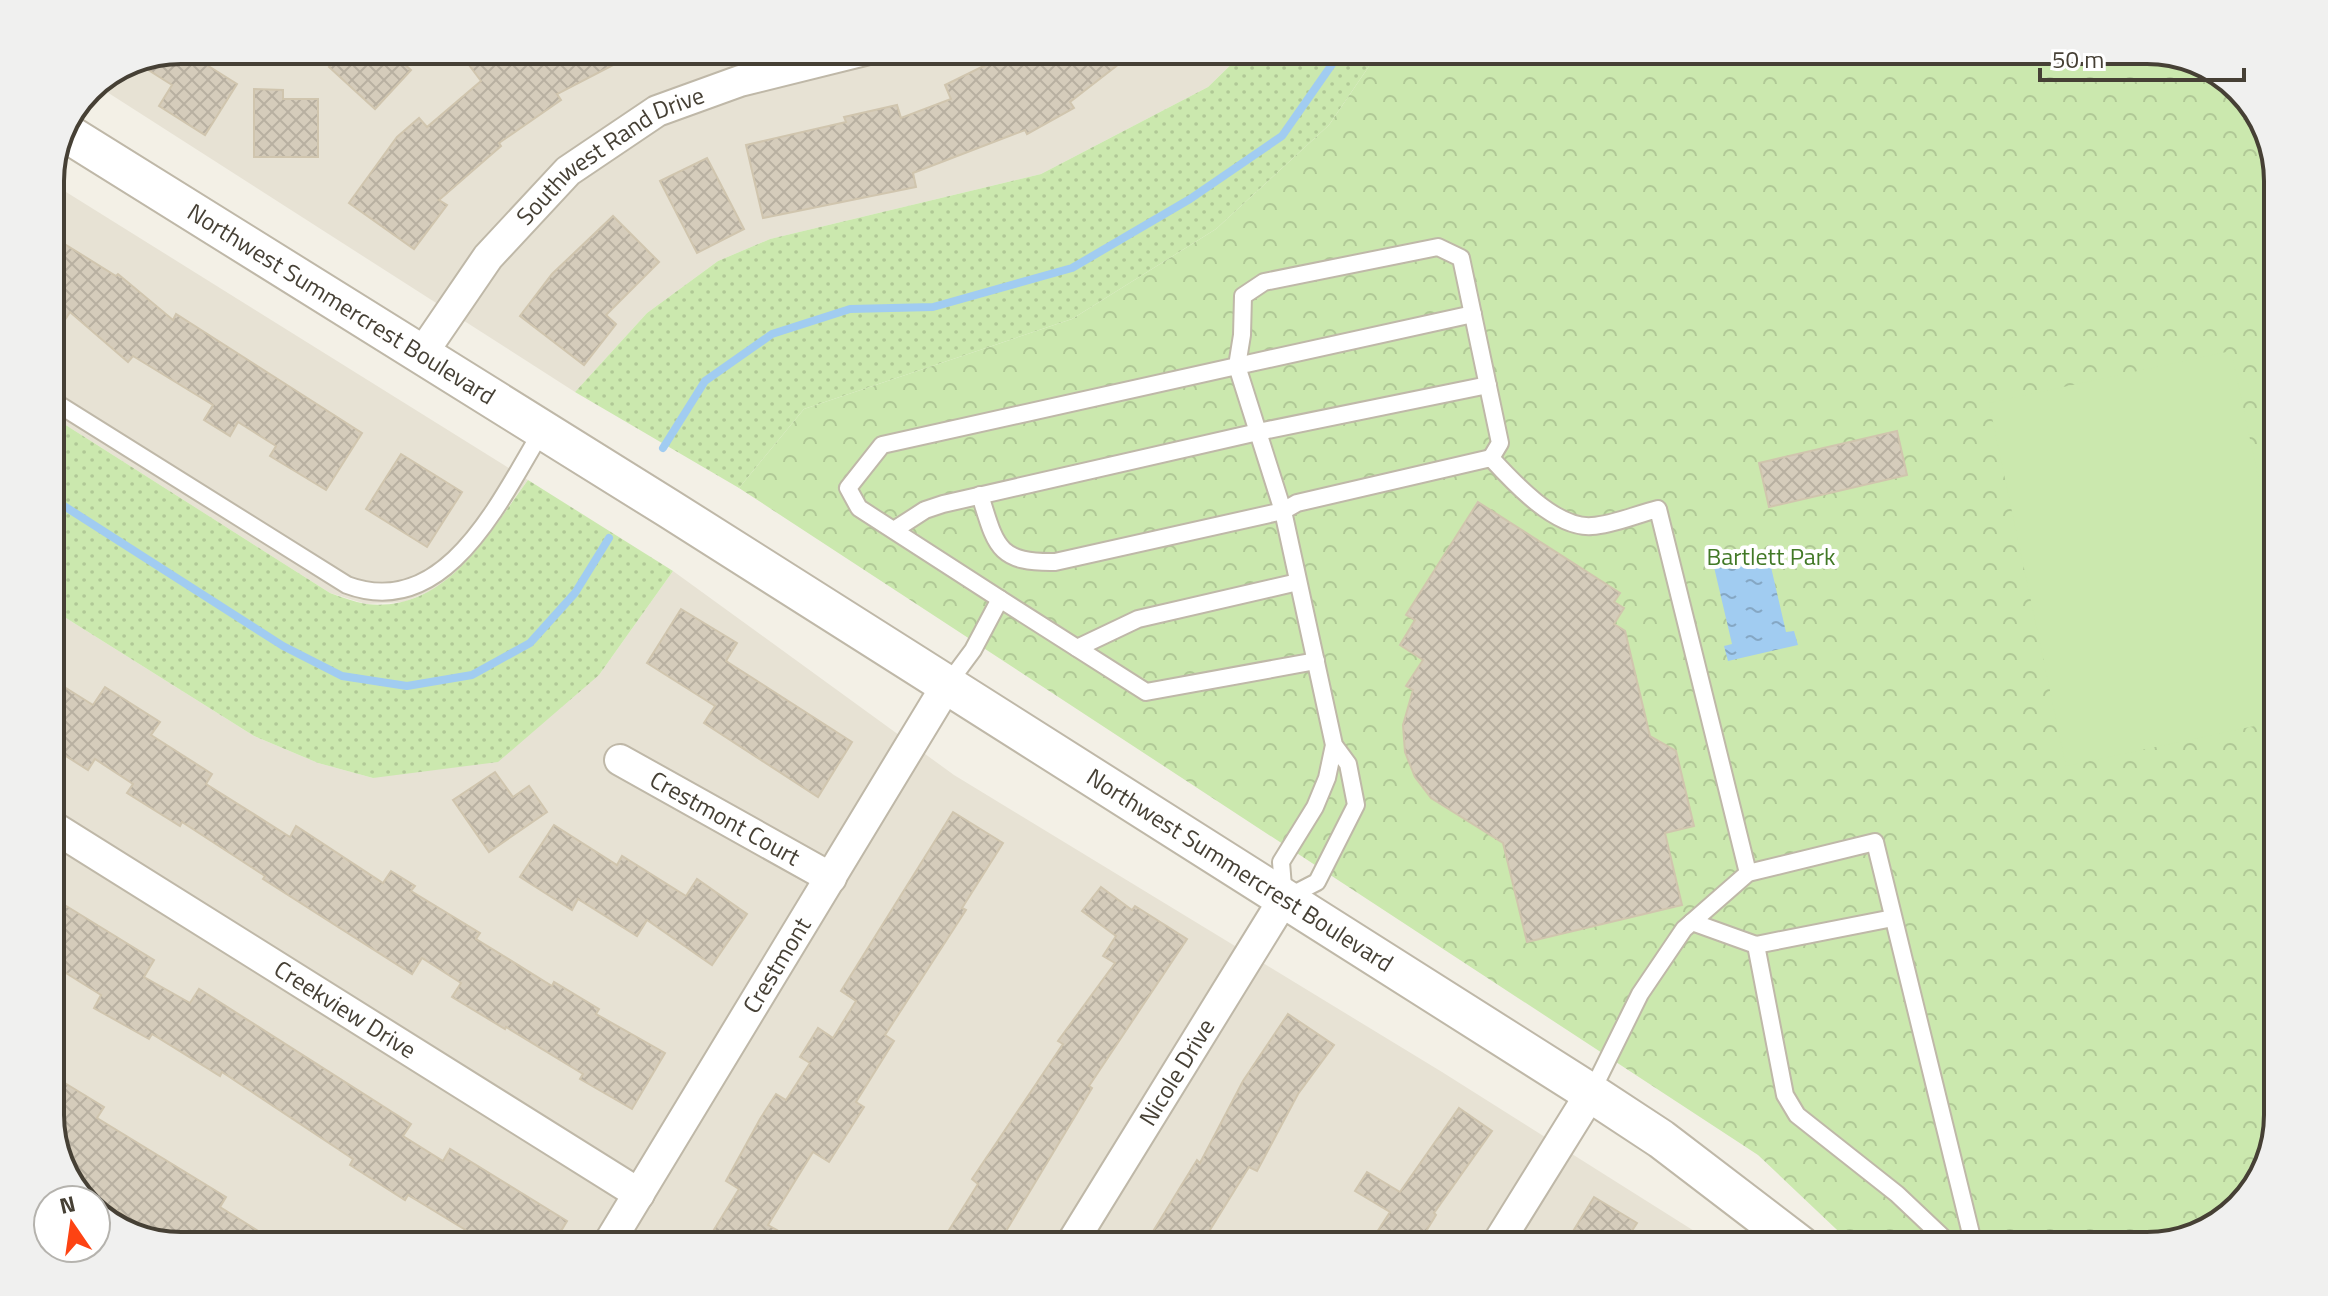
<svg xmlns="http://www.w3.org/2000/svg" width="2328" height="1296" font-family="'Titillium Web',sans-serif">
	<defs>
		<pattern id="grass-dots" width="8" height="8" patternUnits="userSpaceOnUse" patternTransform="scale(2)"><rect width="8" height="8" fill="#cbe8ae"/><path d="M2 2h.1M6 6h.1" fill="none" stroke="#b0c896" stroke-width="1.8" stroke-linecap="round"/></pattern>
		<pattern id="park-crowns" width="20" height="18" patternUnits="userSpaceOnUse" patternTransform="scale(2)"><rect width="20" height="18" fill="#cbe8ae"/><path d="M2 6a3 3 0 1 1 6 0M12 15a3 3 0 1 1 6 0" fill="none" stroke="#b0c896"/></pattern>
		<pattern id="water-ripples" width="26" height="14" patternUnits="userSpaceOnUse" patternTransform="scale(2)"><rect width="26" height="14" fill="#a1ccf1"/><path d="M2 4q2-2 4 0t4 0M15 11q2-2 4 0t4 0" fill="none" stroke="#85a7c4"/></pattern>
		<pattern id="building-cross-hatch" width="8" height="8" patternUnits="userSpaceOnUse" patternTransform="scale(2)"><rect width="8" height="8" fill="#d5ccbb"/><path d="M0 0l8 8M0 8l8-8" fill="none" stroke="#b8b0a1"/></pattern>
	</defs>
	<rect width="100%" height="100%" fill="#f3f0e6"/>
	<g fill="#e7e2d4">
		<polygon points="181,50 1246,50 1208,87 1041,174 770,239 718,261 647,313 575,392 96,85"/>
		<polygon points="50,182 528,480 466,563 438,588 404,602 366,604 330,593 50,415"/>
		<polygon points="673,571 954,775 1442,1072 1718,1246 181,1246 116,1229 96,1209 96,1200 87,1200 68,1181 50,1123 50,608 254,736 318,763 373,778 599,675"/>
	</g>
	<g fill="url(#grass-dots)">
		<polygon points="1246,50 1380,50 1329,125 1216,229 1072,319 804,409 739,488 575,392 647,313 718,261 770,239 1041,174 1208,87"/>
		<path d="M 50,415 L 330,593 C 342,597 354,602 366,604 C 446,613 487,535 528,480 L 673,571 L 599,675 L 498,762 L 373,778 L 318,763 L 254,736 L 50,608 Z"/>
	</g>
	<polygon fill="url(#park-crowns)" points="1380,50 2147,50 2212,67 2256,109 2278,173 2278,1116 2261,1180 2213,1228 2148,1246 1854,1246 1758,1155 739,488 804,409 1072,319 1216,229 1329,125"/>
	<polygon fill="#cbe8ae" points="2231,351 2278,569 2278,721 2066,766 1989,403"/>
	<polygon fill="url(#water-ripples)" points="1768,554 1786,632 1794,631 1798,645 1728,661 1724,646 1732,644 1714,567"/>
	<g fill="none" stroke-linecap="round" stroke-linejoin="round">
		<g stroke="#a1ccf1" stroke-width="8">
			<polyline points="663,448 705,381 772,334 850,309 933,307 1072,268 1190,199 1282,136 1342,50"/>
			<polyline points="50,497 283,646 342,676 407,686 472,675 530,643 575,593 609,538"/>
		</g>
	</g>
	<g fill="url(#building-cross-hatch)" stroke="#d0c5ae" stroke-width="2">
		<polygon points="183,50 237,84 205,135 159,106 172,85 142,66"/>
		<polygon points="345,50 389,50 411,70 375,109 329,67"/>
		<polygon points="490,50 642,50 557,94 561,100 499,143 501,146 439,200 447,205 414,249 349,203 397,137 419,118 427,127 481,81 469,65"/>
		<polygon points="1016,50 1137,50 1070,102 1074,108 1027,134 1025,130 913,173 916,187 763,218 746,145 846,122 844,117 897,105 901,118 951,99 945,85"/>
		<polygon points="254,89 283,90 283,99 318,99 318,157 254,157"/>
		<polygon points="707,158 744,229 697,253 660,181"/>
		<polygon points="613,216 659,262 606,315 616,324 584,365 520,316 552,274"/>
		<polygon points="50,235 116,276 118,274 173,320 176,314 362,433 326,490 270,456 276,446 238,422 230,436 204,420 213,405 133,356 128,362 70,312 50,343"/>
		<polygon points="1897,431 1907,475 1769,507 1759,463"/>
		<polygon points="401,454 462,492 427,547 366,509"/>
		<polygon points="1478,502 1620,593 1614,602 1624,608 1614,624 1625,631 1650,736 1676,751 1694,826 1665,833 1682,905 1527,942 1503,843 1431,798 1415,777 1405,752 1403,725 1413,690 1406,686 1423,660 1400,645 1415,620 1406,615"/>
		<polygon points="681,609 737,643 726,661 852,742 818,797 704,723 715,706 647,663"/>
		<polygon points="50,678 93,705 105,687 160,722 151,735 212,774 206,784 290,837 296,826 383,883 391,871 415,886 411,891 480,933 476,939 552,986 554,982 599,1009 596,1014 665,1053 632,1109 580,1079 583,1074 506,1027 505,1029 452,997 461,983 422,958 412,974 263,879 265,876 182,822 180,826 127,793 133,784 95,759 88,770 50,746"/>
		<polygon points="495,772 513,797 529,786 547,812 489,852 453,800"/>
		<polygon points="953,812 1003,843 962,908 966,910 885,1035 894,1041 856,1102 864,1107 829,1162 813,1152 768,1225 777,1230 767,1246 704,1246 739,1189 726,1181 760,1119 776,1094 786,1100 810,1063 800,1057 818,1028 833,1038 856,1001 841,991"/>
		<polygon points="554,825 617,865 622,856 686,896 697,879 747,914 712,965 647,920 637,936 578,899 572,910 520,877"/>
		<polygon points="1101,887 1132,910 1135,906 1187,939 1089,1086 1092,1088 997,1246 939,1246 978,1184 972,1179 1063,1044 1058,1041 1115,963 1103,956 1116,936 1082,911"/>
		<polygon points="50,896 154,960 144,977 190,1003 199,989 411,1124 403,1136 443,1161 450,1149 567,1221 552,1246 492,1246 408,1195 405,1200 350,1165 353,1159 222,1072 220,1076 152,1034 149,1039 94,1008 101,995 50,963"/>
		<polygon points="1288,1014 1334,1045 1298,1094 1257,1171 1249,1167 1200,1246 1144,1246 1197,1160 1200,1163 1243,1081"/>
		<polygon points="50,1074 104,1107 97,1118 226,1197 220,1207 282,1246 181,1246 165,1242 67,1178 50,1123"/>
		<polygon points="1459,1108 1492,1131 1434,1213 1436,1215 1417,1246 1368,1246 1390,1212 1355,1191 1367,1172 1400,1192"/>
		<polygon points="1594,1197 1637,1223 1622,1246 1564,1246"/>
	</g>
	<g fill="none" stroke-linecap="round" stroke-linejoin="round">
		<g stroke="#bfb8a8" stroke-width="20">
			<g id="service">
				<path d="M 50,399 L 347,585 C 446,622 501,498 542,431"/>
				<path d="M 980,495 C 996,546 997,563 1055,562 L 1283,511 L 1237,366 L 1473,314"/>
				<polyline points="894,530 925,510 943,504 1258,432 1488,385"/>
				<polyline points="1000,599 859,508 848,488 882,445 1237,366 1242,335 1243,296 1264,282 1438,247 1461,258 1500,443 1491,458"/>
				<polyline points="1077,648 1138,619 1298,582"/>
				<polyline points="947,685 973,650 1000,599 1146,692 1316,661"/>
				<path d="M 1334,745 L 1348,764 L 1356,805 L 1317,882 L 1284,899 L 1281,862 L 1315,807 L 1327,778 L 1334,745 L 1283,511 L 1297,503 L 1491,458 C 1513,482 1556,529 1592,526 C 1613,525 1637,514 1658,509 L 1748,873"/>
				<polyline points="1692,922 1756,945 1893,918"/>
				<polyline points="1756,945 1785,1095 1797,1115 1897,1194 1952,1246"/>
				<polyline points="1591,1093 1640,994 1684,929 1748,873 1875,842 1974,1246"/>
			</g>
		</g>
		<g stroke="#bfb8a8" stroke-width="34">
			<g id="minor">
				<path id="s1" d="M 421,355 L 488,257 L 568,171 L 657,111 L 740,81 L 865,50"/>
				<path id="s2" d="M 620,760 L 831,878"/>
				<path id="s3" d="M 50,825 L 639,1194"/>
				<path id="s4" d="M 607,1246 L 947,685"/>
				<path id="s5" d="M 1070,1246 L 1284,899"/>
				<polyline points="1496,1246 1591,1093"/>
			</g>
		</g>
		<g stroke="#bfb8a8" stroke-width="42">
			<g id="tertiary">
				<path id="s6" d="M 68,134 L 668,508 L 1591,1093 L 1661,1139 L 1801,1246"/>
			</g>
		</g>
		<use href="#service" stroke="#fff" stroke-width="16"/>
		<use href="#minor" stroke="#fff" stroke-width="30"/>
		<use href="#tertiary" stroke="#fff" stroke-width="38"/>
	</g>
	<g text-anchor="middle" stroke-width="8" stroke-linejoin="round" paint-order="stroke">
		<g font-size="24" fill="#464035" stroke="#fff">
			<text dy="8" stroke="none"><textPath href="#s1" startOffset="280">Southwest Rand Drive</textPath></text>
			<text dy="8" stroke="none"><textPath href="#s6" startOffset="322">Northwest Summercrest Boulevard</textPath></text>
			<text dy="8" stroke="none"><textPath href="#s2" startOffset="120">Crestmont Court</textPath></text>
			<text dy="8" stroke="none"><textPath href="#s6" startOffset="1384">Northwest Summercrest Boulevard</textPath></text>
			<text dy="8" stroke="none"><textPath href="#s4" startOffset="328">Crestmont</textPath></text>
			<text dy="8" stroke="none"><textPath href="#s3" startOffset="348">Creekview Drive</textPath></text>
			<text dy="8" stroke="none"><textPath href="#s5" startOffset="204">Nicole Drive</textPath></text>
		</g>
		<g font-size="24" fill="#427927" stroke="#fff">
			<text x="1771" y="565">Bartlett Park</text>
		</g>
	</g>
	<path d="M0 0H2328V1296H0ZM181 64H2147A117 117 0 0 1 2264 181V1115A117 117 0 0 1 2147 1232H181A117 117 0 0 1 64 1115V181A117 117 0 0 1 181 64Z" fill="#f0f0ef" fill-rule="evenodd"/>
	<path fill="none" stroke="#464035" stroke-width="4" d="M181 64H2147A117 117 0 0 1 2264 181V1115A117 117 0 0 1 2147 1232H181A117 117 0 0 1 64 1115V181A117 117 0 0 1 181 64Z"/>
	<g transform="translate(72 1224) rotate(347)"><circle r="38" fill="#ffffff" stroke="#b5b3ae" stroke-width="2"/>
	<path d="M0-6L14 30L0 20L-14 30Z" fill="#fd4313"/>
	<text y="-12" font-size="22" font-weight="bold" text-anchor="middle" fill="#464035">N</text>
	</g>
	<path d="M2040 68v12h204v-12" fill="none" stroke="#464035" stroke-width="4"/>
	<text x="2052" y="68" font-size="24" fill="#464035" stroke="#ffffff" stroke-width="6" paint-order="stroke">50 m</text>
</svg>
